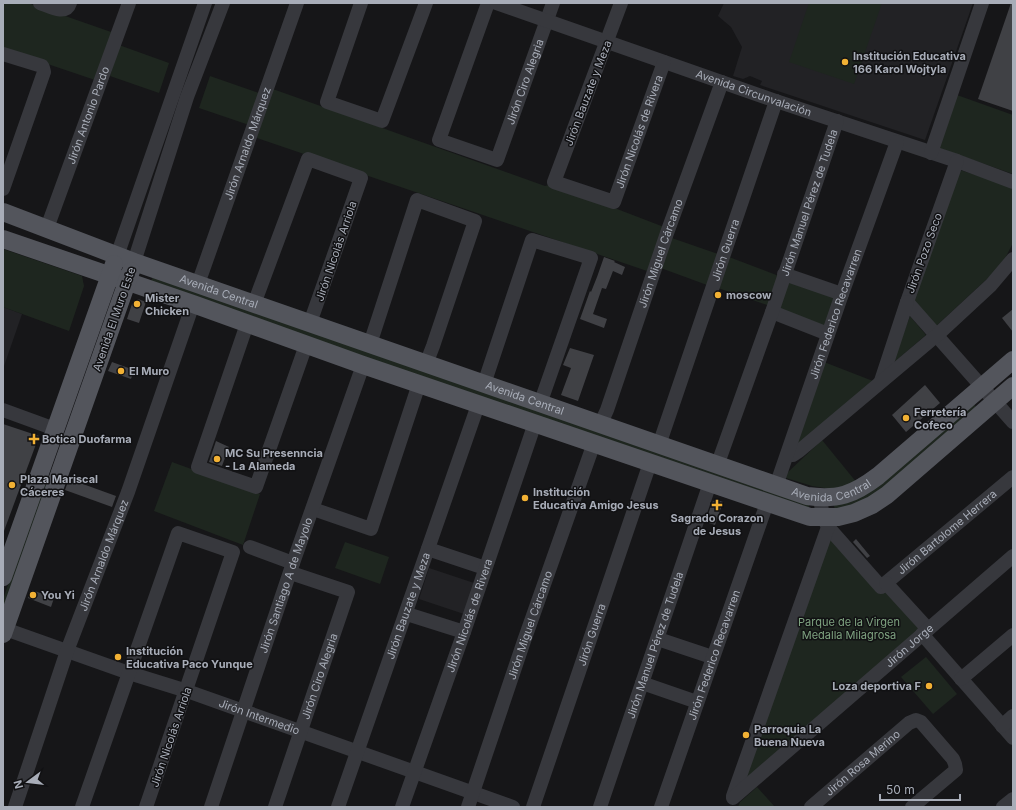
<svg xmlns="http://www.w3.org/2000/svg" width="1016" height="810" font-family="Inter,sans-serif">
	<rect width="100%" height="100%" fill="#161618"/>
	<g fill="#222225">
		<polygon points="724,3 973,3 925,140 760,85 762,81 750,76 743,79 733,76 742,47 731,27 718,16"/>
		<polygon points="3,307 22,314 3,369"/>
		<polygon points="429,568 474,583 464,614 419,599"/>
	</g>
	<g fill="#1e261f">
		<polygon points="3,3 28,3 114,33 98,81 3,49"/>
		<polygon points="809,3 882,3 854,84 789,62"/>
		<polygon points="119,45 169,63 159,93 110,76"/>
		<polygon points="210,76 259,93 249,125 199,108"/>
		<polygon points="270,88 545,186 552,184 664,227 647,271 254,137"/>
		<polygon points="957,95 1013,115 1013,174 939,148"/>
		<polygon points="957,169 1013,187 1013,243 1001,266 934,328 912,301"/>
		<polygon points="669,237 718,254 707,285 658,267"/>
		<polygon points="3,249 82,276 84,286 69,331 3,307"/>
		<polygon points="729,257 779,276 770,306 718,288"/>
		<polygon points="153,276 809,503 809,508 150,284"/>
		<polygon points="787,277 837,294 825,327 777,310"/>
		<polygon points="910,316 926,335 892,364"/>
		<polygon points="824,362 873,381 802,445 796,443"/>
		<polygon points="972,402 979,410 880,496 836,514 833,502"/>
		<polygon points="822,440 857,483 831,489 812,486 786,478 785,475"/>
		<polygon points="172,462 260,494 243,545 154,511"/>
		<polygon points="47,475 53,477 3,620 3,599"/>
		<polygon points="831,535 886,586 923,630 737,789"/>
		<polygon points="345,542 389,557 380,584 335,568"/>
		<polygon points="926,657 957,694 933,714 901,677"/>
		<polygon points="757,787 775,807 738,807 740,802"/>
	</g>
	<g fill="#404145">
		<polygon points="1011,3 1013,3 1013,111 978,99"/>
		<polygon points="604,257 615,261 614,262 625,267 622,275 613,271 606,289 602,288 593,314 607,319 604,328 580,319 590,291 591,292 597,277"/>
		<polygon points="138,299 146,302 139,323 127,319 132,304"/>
		<polygon points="1013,309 1013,332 1002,318"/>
		<polygon points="570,348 594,355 578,401 561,395 571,368 563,365"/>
		<polygon points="112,362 134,370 131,379 108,371"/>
		<polygon points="925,385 940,403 906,432 892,415"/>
		<polygon points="3,424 39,436 4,531 3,531"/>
		<polygon points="216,441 229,447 222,466 209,462"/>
		<polygon points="69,479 116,496 112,507 65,490"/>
		<polygon points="717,500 723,502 715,525 706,522 712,502"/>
		<polygon points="856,539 870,556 867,558 853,542"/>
		<polygon points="32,590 54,598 51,607 28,598"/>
	</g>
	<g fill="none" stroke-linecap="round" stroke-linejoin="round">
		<g stroke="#37383d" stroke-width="14">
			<path d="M 40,3 C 49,6 66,16 70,3"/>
			<polyline points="361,3 327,102 382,121 426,3"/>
			<path id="s1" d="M 488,3 L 439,140 L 497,160 L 553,3"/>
			<path id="s2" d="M 496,3 L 776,101 L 957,161 L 1013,182"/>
			<path id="s3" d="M 621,3 L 554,182 L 614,202 L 664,62"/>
			<polyline points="3,54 42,66 43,68 44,72 3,189"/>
			<polyline points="931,153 982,3"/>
			<polyline points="957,161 907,302 1013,422"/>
			<path id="s4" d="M 47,228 L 129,3"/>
			<polyline points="117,256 205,3"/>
			<polyline points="134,262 187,97 223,3"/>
			<polyline points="784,274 842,294"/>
			<path id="s5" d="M 198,284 L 297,3"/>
			<polyline points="254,304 308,159 361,178 310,323"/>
			<polyline points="772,312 828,334"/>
			<polyline points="247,324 198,467 256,487 306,345"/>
			<polyline points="370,344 417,200 475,221 433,346 426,364"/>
			<polyline points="881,381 907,302"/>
			<polyline points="484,384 532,240 591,258 540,404"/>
			<polyline points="3,410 55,429"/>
			<path id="s6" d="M 600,425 L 607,410 L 667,233 L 722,82"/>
			<path id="s7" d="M 659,445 L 776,101"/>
			<polyline points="788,455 793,455 799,451 937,335 991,285 1013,259"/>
			<path id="s8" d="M 717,466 L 772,312 L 837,121"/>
			<path id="s9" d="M 776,486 L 842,294 L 897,142"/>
			<polyline points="313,509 371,529 419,384"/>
			<path id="s10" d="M 828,527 L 881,587 L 1013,477"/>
			<polyline points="250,547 293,563"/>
			<polyline points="428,549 485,568"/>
			<polyline points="886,583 928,629"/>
			<polyline points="407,614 464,632"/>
			<path id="s11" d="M 5,629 L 129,673 L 187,691 L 513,807"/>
			<polyline points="922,634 1013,738"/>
			<polyline points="658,639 712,657"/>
			<polyline points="961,679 1013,635"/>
			<polyline points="642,683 697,702"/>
			<polyline points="1002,726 1013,716"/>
			<polyline points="733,796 828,527 823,517 820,498"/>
			<path id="s12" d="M 733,798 L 1013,556"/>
			<path id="s13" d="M 15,807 L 67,651 L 128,492 L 193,304"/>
			<polyline points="82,807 178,533 233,552 146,807"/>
			<path id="s14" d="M 211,807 L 293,563 L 363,365"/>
			<path id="s15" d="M 275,807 L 348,592 L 291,573"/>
			<path id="s16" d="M 338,807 L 478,405"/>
			<path id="s17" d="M 402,807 L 464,632 L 535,423"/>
			<path id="s18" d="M 468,807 L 524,641 L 594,443"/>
			<path id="s19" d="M 533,807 L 650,463"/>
			<path id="s20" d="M 600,807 L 710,483"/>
			<path id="s21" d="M 661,807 L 767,503"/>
			<path id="s22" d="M 811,807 L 909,723 L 916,720 L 921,722 L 953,759 L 955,764 L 956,770 L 912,807"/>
			<polyline points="1003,807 1013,799"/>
		</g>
		<g stroke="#53555c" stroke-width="18">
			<path id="s23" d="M 3,212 L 134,262 L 807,496 C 838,500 853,495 878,476 L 1013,360"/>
			<polyline points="3,239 193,304 363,365 798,513 810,517 838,517 854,513 872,505 887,495 1013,386"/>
			<polyline points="3,577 114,264"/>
			<polyline points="3,634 131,271"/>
		</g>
	</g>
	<g fill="#f2b134" stroke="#111113" stroke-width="1.5">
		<circle cx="845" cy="62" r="4"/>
		<circle cx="718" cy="295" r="4"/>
		<circle cx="137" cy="304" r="4"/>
		<circle cx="121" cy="371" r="4"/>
		<circle cx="906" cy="418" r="4"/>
		<path d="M32 433h4v4h4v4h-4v4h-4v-4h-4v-4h4z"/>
		<circle cx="217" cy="459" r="4"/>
		<circle cx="12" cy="485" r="4"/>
		<circle cx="525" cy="498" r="4"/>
		<path d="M715 499h4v4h4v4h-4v4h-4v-4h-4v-4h4z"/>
		<circle cx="33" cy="595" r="4"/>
		<circle cx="118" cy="657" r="4"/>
		<circle cx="929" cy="686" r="4"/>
		<circle cx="746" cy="735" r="4"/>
	</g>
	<g text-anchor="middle" stroke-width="3" stroke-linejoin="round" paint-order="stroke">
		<g font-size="11" font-weight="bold" fill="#a8adb8" stroke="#111113" text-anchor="start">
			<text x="853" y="60">Institución Educativa<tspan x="853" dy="13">166 Karol Wojtyla</tspan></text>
			<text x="726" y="299">moscow</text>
			<text x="145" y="302">Mister<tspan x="145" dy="13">Chicken</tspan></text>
			<text x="129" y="375">El Muro</text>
			<text x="914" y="416">Ferretería<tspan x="914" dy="13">Cofeco</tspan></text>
			<text x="42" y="443">Botica Duofarma</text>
			<text x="225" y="457">MC Su Presenncia<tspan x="225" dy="13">- La Alameda</tspan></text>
			<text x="20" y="483">Plaza Mariscal<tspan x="20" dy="13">Cáceres</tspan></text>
			<text x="533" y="496">Institución<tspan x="533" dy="13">Educativa Amigo Jesus</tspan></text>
			<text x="717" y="522" text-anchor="middle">Sagrado Corazon<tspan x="717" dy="13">de Jesus</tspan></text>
			<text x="41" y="599">You Yi</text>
			<text x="126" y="655">Institución<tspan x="126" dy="13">Educativa Paco Yunque</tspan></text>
			<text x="921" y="690" text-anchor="end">Loza deportiva F</text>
			<text x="754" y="733">Parroquia La<tspan x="754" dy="13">Buena Nueva</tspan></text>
		</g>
		<g font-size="11" fill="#a8adb8" stroke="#111113">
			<text dy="4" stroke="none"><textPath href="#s1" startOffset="290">Jirón Ciro Alegria</textPath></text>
			<text transform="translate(588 93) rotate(-69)" y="4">Jirón Bauzate y Meza</text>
			<text dy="4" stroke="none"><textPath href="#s2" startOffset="273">Avenida Circunvalación</textPath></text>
			<text dy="4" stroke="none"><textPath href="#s4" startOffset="120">Jirón Antonio Pardo</textPath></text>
			<text dy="4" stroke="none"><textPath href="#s3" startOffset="329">Jirón Nicolás de Rivera</textPath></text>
			<text dy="4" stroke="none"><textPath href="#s5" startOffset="149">Jirón Arnaldo Márquez</textPath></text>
			<text dy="4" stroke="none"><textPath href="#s8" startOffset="279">Jirón Manuel Pérez de Tudela</textPath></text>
			<text dy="4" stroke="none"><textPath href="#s7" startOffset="206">Jirón Guerra</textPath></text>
			<text transform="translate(336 251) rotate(-71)" y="4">Jirón Nicolás Arriola</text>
			<text dy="4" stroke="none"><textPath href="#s6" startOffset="182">Jirón Miguel Cárcamo</textPath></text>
			<text transform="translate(924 253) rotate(-70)" y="4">Jirón Pozo Seco</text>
			<text dy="4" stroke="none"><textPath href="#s23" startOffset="230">Avenida Central</textPath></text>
			<text dy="4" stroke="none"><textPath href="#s9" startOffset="182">Jirón Federico Recavarren</textPath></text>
			<text transform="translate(114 319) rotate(-71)" y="4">Avenida El Muro Este</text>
			<text dy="4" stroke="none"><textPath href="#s23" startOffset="554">Avenida Central</textPath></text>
			<text dy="4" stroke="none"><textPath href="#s23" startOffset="878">Avenida Central</textPath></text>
			<text dy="4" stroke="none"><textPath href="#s10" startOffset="166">Jirón Bartolome Herrera</textPath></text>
			<text dy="4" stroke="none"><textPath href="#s13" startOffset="267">Jirón Arnaldo Márquez</textPath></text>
			<text dy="4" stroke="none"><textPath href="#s14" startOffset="234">Jirón Santiago A de Mayolo</textPath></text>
			<text dy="4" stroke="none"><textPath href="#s16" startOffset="213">Jirón Bauzate y Meza</textPath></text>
			<text dy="4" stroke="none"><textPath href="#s17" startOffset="203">Jirón Nicolás de Rivera</textPath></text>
			<text dy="4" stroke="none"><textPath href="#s18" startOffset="192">Jirón Miguel Cárcamo</textPath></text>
			<text dy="4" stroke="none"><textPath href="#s19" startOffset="182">Jirón Guerra</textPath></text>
			<text dy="4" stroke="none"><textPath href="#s20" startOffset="171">Jirón Manuel Pérez de Tudela</textPath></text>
			<text dy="4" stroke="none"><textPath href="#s12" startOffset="233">Jirón Jorge</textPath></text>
			<text dy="4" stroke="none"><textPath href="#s21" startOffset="161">Jirón Federico Recavarren</textPath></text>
			<text dy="4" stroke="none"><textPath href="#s15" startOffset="138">Jirón Ciro Alegria</textPath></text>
			<text dy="4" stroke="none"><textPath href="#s11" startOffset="269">Jirón Intermedio</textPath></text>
			<text transform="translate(171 737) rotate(-71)" y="4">Jirón Nicolás Arriola</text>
			<text dy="4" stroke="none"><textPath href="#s22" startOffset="68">Jirón Rosa Merino</textPath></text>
		</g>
		<g font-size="11" fill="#7fa381" stroke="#111113">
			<text x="849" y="626">Parque de la Virgen<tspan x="849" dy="13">Medalla Milagrosa</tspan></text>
		</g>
	</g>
	<rect width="1016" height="810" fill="none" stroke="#a8adb8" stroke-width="8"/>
	<g transform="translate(28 782) rotate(255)" stroke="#111113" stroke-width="3" paint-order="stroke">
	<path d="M0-3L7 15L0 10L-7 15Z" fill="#a8adb8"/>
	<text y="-6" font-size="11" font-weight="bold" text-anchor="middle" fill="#a8adb8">N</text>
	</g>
	<path d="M880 794v6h80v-6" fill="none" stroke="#a8adb8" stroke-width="2"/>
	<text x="886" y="794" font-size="12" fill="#a8adb8" stroke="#111113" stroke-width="3" paint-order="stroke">50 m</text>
</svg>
